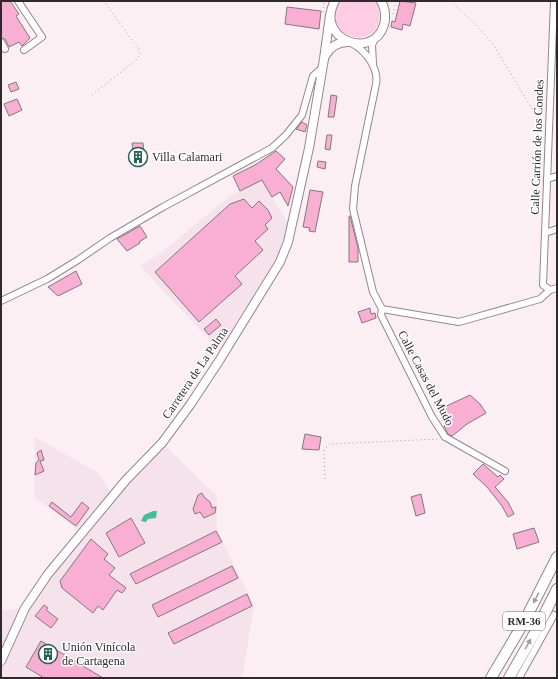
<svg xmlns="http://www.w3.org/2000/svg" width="558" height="679" font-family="Georgia,serif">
	<rect width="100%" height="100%" fill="#fceff4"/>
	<g fill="#f6e2eb">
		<polygon points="262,180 291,228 288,242 223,354 140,266 163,251 231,195"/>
		<polygon points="35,437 97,472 113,495 162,443 217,496 217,530 254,606 242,678 1,678 1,610 25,608 82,533 34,497"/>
	</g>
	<path fill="#fecce3" d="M 340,1 L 375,1 C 380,8 381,17 378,25 C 365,52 321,31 340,1 Z"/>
	<polygon fill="#3fc09e" points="153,511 157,511 156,518 148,519 146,522 141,521 144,515"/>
	<g fill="#f9aed3" stroke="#83787d">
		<polygon points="1,1 10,1 19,14 16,16 30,38 22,46 19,42 9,47 5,39 1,38"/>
		<polygon points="400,1 416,3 410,26 403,24 402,30 391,27 392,21 395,22"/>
		<polygon points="287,7 321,11 319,29 285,24"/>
		<polygon points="16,82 19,89 11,92 8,85"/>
		<polygon points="331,95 337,96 334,117 328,117"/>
		<polygon points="17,99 22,110 9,116 4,104"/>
		<polygon points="302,122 307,125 305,132 296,129"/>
		<polygon points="327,135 332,135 330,150 325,149"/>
		<polygon points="132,143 143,143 144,152 146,151 146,163 133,163 133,162 131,162 130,153 133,152"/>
		<polygon points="276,151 285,159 276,169 293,187 288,206 280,192 272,197 262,180 240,191 233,176 255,165"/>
		<polygon points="318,161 326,162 325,169 317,167"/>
		<polygon points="310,190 323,192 315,232 309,231 310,228 303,227"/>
		<polygon points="244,199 252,208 259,201 268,210 272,218 265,225 268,229 255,241 263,250 235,276 242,284 199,322 155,272 230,204"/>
		<polygon points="349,216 350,216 358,248 358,262 349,262"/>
		<polygon points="140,226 147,237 139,242 140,243 127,251 117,239"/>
		<polygon points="76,271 82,284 58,296 48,287"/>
		<polygon points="370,308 371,314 375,313 376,318 362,323 358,312"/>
		<polygon points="216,319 221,325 209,335 204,329"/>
		<polygon points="470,395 480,404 486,413 467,424 452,436 448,434 444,426 449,423 440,409"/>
		<polygon points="305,434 321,437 319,450 302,449"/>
		<polygon points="41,450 44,460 40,461 44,471 35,475 36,463 39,460 37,453"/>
		<polygon points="483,464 498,477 500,475 504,479 495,487 508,502 514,514 508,517 502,506 487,487 473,474"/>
		<polygon points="202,493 204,497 210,502 212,508 216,507 215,513 204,518 200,512 195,514 193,509 198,495"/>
		<polygon points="421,494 425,513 416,516 411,497"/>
		<polygon points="52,502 71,517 82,502 89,508 76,526 49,506"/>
		<polygon points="131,518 145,543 119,557 106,533"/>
		<polygon points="534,528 539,542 517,549 513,534"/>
		<polygon points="216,531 222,542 136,584 130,574"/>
		<polygon points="91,539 108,554 104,559 115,568 109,575 126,588 122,593 117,590 103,610 98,606 93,613 62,588 60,581"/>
		<polygon points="232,566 238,578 158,617 152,605"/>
		<polygon points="247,594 252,606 174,644 168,633"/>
		<polygon points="44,605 48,608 46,610 58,619 51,628 35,616"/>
		<polygon points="41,641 103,678 44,678 26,667"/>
	</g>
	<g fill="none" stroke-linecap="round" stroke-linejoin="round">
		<g stroke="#93878c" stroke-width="8">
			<g id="minor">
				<polyline points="18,1 42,37 24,50"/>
				<polyline points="1,42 5,49"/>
				<path d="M 353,44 C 366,51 379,69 376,84 L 355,186 L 353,209 L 373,292 L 382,309 L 459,322 L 540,299 L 550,290 L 557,288"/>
				<polyline points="373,64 372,45 375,38"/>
				<polyline points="547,179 557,176"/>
				<polyline points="545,233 557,229"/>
				<polyline points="550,290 543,285 554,1"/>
				<polyline points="1,301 47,279 78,260 110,238 163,207 272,148 286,135 302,115 313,76 323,67"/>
				<polyline points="382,309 381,315 432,417 445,437 505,471"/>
				<polyline points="519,678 554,615"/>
			</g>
		</g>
		<g stroke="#93878c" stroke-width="10">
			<g id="secondary">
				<path d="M 335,1 C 314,38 372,62 384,25 C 386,17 385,8 381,1"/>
				<path d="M 325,56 C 330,47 338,42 348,42"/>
				<polyline points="1,661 25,608 48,574 126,480 162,443 190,405 219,361 280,262 288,242 309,148 324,59 330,15"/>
			</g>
		</g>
		<g stroke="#93878c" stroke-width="12">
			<g id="trunk">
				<polyline points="491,678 524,622 557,557"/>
				<polyline points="509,678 537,629 557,589"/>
			</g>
		</g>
		<g stroke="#a69ca0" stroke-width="1" stroke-dasharray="1 3" stroke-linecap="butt">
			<polyline points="450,1 477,26 493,44 540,122 543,124"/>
			<polyline points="323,12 324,1"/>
			<polyline points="393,14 396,1"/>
			<polyline points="92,95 136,60 140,54 139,49 131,39 104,1"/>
			<polyline points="325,479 324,450 330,444 438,439"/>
		</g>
		<use href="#minor" stroke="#fff" stroke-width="6"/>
		<use href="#secondary" stroke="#fff" stroke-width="8"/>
		<use href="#trunk" stroke="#fff" stroke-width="10"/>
	</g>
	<defs><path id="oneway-solid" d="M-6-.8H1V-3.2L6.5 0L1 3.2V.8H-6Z"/></defs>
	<g fill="#a19fa0">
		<use href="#oneway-solid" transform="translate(536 598) rotate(117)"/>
		<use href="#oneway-solid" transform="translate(528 644) rotate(-61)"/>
	</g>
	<defs>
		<g id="building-ring" transform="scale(1)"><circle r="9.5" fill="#fff" stroke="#226351" stroke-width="1.5"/><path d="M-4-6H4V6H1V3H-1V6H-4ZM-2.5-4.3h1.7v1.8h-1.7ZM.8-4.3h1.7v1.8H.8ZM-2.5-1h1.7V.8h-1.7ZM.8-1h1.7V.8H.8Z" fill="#226351"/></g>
	</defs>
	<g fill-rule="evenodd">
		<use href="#building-ring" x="138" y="157"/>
		<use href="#building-ring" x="48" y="654"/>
	</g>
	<g text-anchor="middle" stroke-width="3" stroke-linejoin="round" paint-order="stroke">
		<rect fill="#fff" stroke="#6d6a6b" stroke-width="1" x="503" y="612" width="42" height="18" rx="3"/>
		<g font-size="11" font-weight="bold" fill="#2f2a2c">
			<text x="524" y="625">RM-36</text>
		</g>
		<g font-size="12" fill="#2f2a2c" stroke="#fff">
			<text transform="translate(537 147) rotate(-88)" y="4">Calle Carrión de los Condes</text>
			<text transform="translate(195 373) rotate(-56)" y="4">Carretera de La Palma</text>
			<text transform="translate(426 378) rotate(62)" y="4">Calle Casas del Mudo</text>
		</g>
		<g font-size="12" fill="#2f2a2c" stroke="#fff" text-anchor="start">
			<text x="152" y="161">Villa Calamari</text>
			<text x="62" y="651">Unión Vinícola<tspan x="62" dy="14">de Cartagena</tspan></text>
		</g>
	</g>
	<rect width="558" height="679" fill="none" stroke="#2f2a2c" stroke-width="4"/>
</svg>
